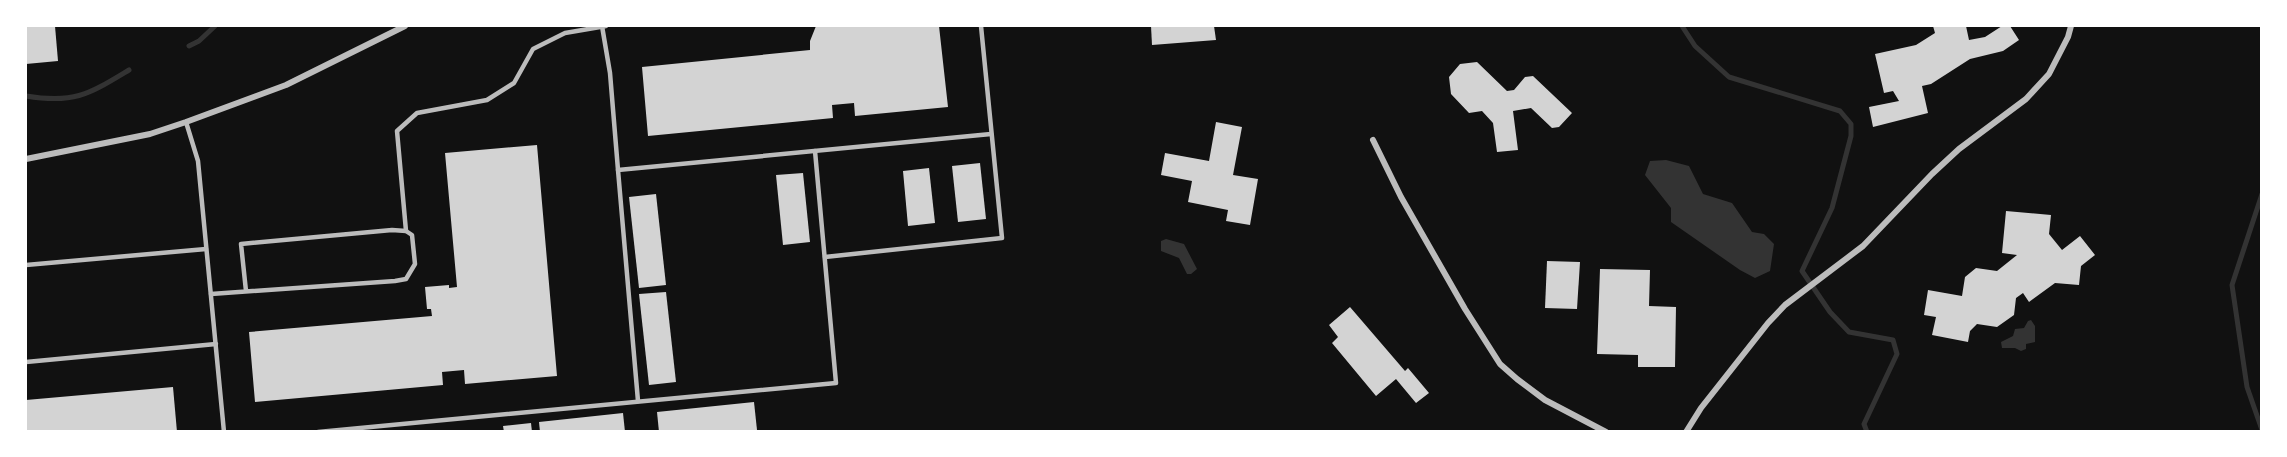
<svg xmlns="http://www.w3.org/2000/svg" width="2287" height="457" font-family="'Source Sans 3',sans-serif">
	<rect width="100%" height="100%" fill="#111"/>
	<g fill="#333">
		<polygon points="1666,160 1689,166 1703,194 1732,203 1752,232 1764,234 1774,244 1770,271 1755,278 1740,270 1671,222 1671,208 1645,175 1650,161"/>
		<polygon points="1166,239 1184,244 1197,269 1191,274 1187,274 1179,258 1161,251 1161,241"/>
		<polygon points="2031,320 2035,326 2035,342 2026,344 2026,349 2021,351 2015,348 2002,348 2001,342 2013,336 2015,329 2024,328 2028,321"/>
	</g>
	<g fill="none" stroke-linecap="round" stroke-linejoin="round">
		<g stroke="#333" stroke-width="5">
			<polyline points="1682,26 1695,46 1729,77 1840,111 1851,124 1851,136 1832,208 1802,271 1830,312 1849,332 1893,340 1897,354 1864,424 1867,432"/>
			<polyline points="189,46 199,41 215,26"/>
			<path d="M 26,96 C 75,104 89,94 129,70"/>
			<polyline points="2262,194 2232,285 2247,387 2262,430"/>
		</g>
	</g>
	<g fill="#d3d3d3">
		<polygon points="26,26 55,26 58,61 26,64"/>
		<polygon points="816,26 939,26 948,107 855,116 854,103 832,105 833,118 648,136 642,67 810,50 810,41"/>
		<polygon points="1151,26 1214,26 1216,40 1152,45"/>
		<polygon points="1933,26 1966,26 1969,40 1985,37 2002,26 2010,26 2019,40 2003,51 1970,59 1931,84 1922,86 1928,113 1873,127 1869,107 1899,101 1893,91 1884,93 1875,54 1916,45 1935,33"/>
		<polygon points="1477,62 1507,91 1514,90 1525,77 1533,76 1572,113 1559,127 1552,128 1531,108 1513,111 1518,150 1497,152 1493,123 1482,111 1469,113 1451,94 1449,77 1460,64"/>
		<polygon points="1216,122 1242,127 1233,175 1258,179 1250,225 1226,221 1228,210 1188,202 1192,181 1161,175 1165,153 1209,161"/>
		<polygon points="537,145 557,376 465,384 464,370 442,372 443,385 255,402 249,332 432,316 431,309 427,309 425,287 449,285 449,288 457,287 445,153"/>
		<polygon points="980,163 986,219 958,222 952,166"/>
		<polygon points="929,168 935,223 908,226 903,171"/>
		<polygon points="803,173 810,242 783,245 776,175"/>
		<polygon points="656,194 666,285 639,288 629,197"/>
		<polygon points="2006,211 2051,215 2049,234 2062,250 2080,236 2095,255 2081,266 2079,285 2055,283 2029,302 2023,293 2016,298 2014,315 1997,327 1977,324 1970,331 1968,342 1932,335 1936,317 1924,315 1928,290 1962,296 1965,277 1976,268 1997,271 2017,255 2002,253"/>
		<polygon points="1547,261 1580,262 1577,309 1545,308"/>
		<polygon points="1600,269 1650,270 1649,306 1676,307 1675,367 1638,367 1638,355 1597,354"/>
		<polygon points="666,292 676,382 649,385 639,294"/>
		<polygon points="1350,307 1405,371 1408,368 1429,393 1416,403 1396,379 1376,396 1332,343 1338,337 1329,325"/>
		<polygon points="173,387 177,432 26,432 26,400"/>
		<polygon points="754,402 757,430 659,432 657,412"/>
		<polygon points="623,413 625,432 540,432 539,422"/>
		<polygon points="531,423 532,432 504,432 503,426"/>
	</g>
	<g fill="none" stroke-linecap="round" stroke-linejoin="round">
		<g stroke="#bcbcbc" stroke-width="4.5">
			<polyline points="602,26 610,73 618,170 991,134"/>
			<polyline points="186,122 198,161 224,432"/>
			<polyline points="618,170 638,401"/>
			<polyline points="406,231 397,131 417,113 487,100 514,83 533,49 565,33 606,26"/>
			<polyline points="825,257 1002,238 981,26"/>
			<polyline points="26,265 206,249"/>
			<polyline points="211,294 395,281 406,279 415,264 412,235 406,231 392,230 241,244 246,291"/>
			<polyline points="26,362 216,344"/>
			<polyline points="318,432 836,383 815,151"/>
		</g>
		<g stroke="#bcbcbc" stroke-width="6">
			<polyline points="1373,140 1401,197 1465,309 1500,364 1517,379 1545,400 1606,432"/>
			<polyline points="26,159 150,134 186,122 286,85 405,26"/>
			<polyline points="1686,432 1701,408 1768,323 1785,305 1863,246 1932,174 1959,149 2026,99 2049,74 2068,37 2071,26"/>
		</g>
	</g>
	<rect width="2287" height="457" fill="none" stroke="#ffffff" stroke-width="54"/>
</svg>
